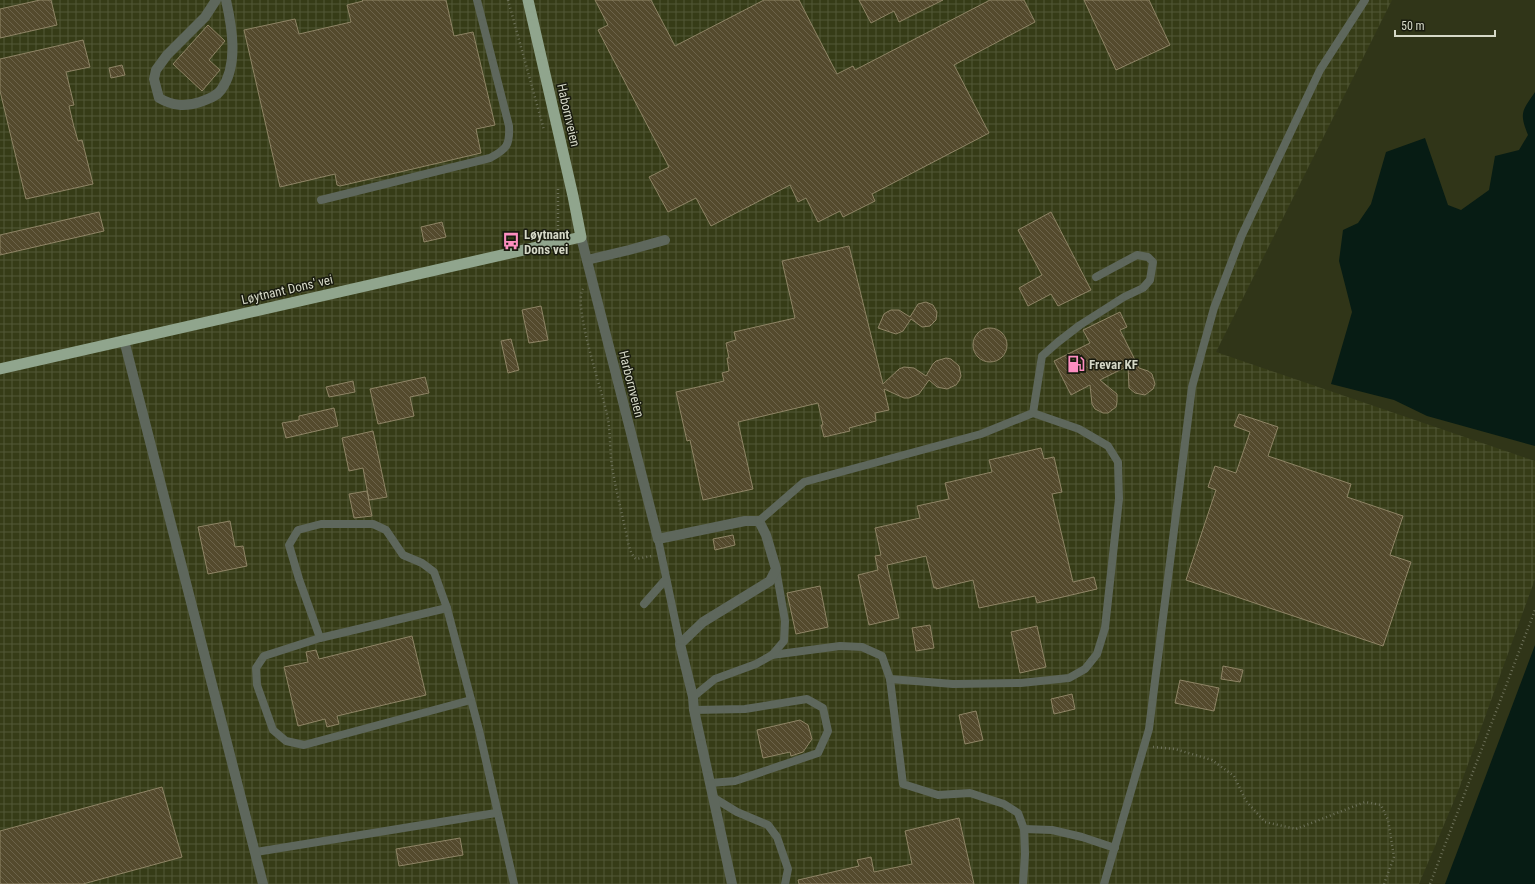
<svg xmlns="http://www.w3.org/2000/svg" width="1535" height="884" font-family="'Roboto Condensed',sans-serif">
	<defs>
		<pattern id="industrial-grid" width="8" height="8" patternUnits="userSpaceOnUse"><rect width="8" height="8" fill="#363c17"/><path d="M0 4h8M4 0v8" fill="none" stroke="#525737"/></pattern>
		<pattern id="building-back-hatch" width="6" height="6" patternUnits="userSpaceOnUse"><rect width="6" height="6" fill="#544a2d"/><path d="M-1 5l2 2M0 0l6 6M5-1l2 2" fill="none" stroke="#6c634a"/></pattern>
	</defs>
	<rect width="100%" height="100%" fill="#303518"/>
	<polygon fill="url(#industrial-grid)" points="0,0 1392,0 1216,352 1535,461 1535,579 1459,789 1419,884 0,884"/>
	<g fill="#071c14">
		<path d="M 1535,92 L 1535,446 L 1427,416 L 1394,400 L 1331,384 L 1352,312 L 1339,261 L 1343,230 L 1358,223 L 1371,204 L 1386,152 L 1425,138 L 1448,205 L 1461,210 L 1489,190 L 1495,156 L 1519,150 L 1528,135 C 1519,113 1522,111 1535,92 Z"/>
		<polygon points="1535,645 1535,884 1445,884"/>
	</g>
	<g fill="url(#building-back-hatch)" stroke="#8f8566">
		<polygon points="40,0 51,0 57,25 0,38 0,9"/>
		<polygon points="362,0 446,0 454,36 473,32 495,125 476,129 481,153 340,186 337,185 335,174 280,187 244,30 295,19 299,34 351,22 347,5 363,1"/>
		<polygon points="595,0 651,0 675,46 764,0 799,0 837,74 853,66 855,70 990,0 1024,0 1035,22 954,65 989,133 872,194 875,201 843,217 840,211 818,222 806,198 798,202 790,185 711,226 696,198 668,212 649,177 669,167 598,30 608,25"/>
		<polygon points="859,0 943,0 899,22 894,11 871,23"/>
		<polygon points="1084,0 1149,0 1170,45 1116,70"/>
		<polygon points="208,25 225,41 209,60 220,70 202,91 173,64"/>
		<polygon points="83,40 90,67 66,72 74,105 69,106 74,127 78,141 82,140 93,184 26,199 0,91 0,59"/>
		<polygon points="122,65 125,75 111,78 109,68"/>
		<polygon points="99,212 104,231 0,255 0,235"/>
		<polygon points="1051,212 1091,290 1058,306 1051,294 1028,306 1019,288 1042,275 1018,230"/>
		<polygon points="442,222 446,237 424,242 421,227"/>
		<polygon points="849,246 883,384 899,369 904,367 914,368 926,376 933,364 936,361 946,358 951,359 959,366 961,376 959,381 956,385 947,389 937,387 929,380 919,394 909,398 904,398 884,389 889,410 875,413 876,421 849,428 850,431 824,437 821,425 823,425 818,403 738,422 753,489 703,500 690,440 687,441 676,392 724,381 722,373 729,371 727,358 729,358 726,343 736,340 734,332 795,318 782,261"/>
		<polygon points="926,302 933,305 937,312 936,320 930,326 922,327 911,319 903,331 896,334 878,328 884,314 887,312 891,310 899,310 910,317 918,304"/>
		<polygon points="541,306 548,340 529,343 522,310"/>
		<polygon points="1120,312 1127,327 1120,330 1139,368 1148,371 1152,374 1155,384 1153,389 1145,395 1135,393 1129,388 1128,366 1100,380 1117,394 1117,402 1116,407 1108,413 1103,413 1095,409 1092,404 1090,385 1071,395 1054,361 1090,343 1083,330"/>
		<circle cx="990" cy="345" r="17"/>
		<polygon points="511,339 519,370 508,373 501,341"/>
		<polygon points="425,377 429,393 410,397 414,416 378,424 370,389"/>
		<polygon points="353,381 355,392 329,397 326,387"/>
		<polygon points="334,408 338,426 286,438 282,423 299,420 299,416"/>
		<polygon points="1239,414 1278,427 1268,456 1351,484 1347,497 1403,516 1390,555 1411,562 1383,646 1186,580 1216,490 1208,487 1215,466 1236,473 1250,432 1234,426"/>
		<polygon points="373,431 387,497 369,500 363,468 349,471 342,438"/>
		<polygon points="1041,448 1044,459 1054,457 1062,492 1052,494 1073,582 1094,577 1097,589 1037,603 1035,596 979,608 973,580 936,589 936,587 934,588 926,556 887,565 899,618 869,625 858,575 878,570 875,556 881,555 875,528 920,518 917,506 949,499 945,483 992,472 989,460"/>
		<polygon points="367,491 372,516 354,518 349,494"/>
		<polygon points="230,521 235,547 243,546 247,566 208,574 198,527"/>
		<polygon points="733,535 735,545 715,550 713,539"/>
		<polygon points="820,586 828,627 796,634 787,593"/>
		<polygon points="930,625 934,648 916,651 912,628"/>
		<polygon points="1037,626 1046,667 1020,673 1011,632"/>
		<polygon points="412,636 426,695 337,716 339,724 327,727 325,719 298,726 284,667 308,662 306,652 316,650 319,659"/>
		<polygon points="1223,666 1243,670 1240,682 1221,679"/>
		<polygon points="1180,680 1219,688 1214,711 1175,703"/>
		<polygon points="1072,694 1075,709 1054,714 1051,699"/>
		<polygon points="976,711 983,740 965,744 959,715"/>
		<polygon points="800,720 808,725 812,739 803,752 791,756 790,752 763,758 757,730"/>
		<polygon points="162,787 182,857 83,884 0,884 0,831"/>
		<polygon points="959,818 974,884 799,884 798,880 859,866 857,860 871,857 874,872 912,864 905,831"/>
		<polygon points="460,838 463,855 399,866 396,849"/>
	</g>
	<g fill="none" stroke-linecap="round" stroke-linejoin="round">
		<g stroke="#6d7159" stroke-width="2.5" stroke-dasharray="1 3" stroke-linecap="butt">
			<polyline points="508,0 544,130"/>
			<polyline points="558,189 558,230"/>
			<path d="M 583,289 C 572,305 604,396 608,419 C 610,432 610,446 611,459 C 614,482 620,505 625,528 C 628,538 628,552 636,559 L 652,556"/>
			<polyline points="1153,747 1175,749 1212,760 1234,776 1246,801 1265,822 1296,829 1365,802 1381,805 1388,820 1394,857 1384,884"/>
			<polyline points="1430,884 1535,610"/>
		</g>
		<g stroke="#5e675c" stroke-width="8">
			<path d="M 321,200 L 490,158 C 507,149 510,145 509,126 L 477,0"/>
			<polyline points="759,521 804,482 981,434 1033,413 1042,356 1058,342 1080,325 1124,297 1143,288 1150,280 1153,262 1148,257 1137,255 1096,277"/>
			<polyline points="658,539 680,644"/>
			<polyline points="644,604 666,579"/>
			<polyline points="447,608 320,638 264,656 256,668 257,685 273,730 286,741 304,745 471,700"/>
			<polyline points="320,638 299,579 289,545 298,530 321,524 373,524 386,530 403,555 422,563 434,572 447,608 479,730 514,884"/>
			<polyline points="772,655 840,646 862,647 882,656 890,679 903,784 938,795 970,793 1004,804 1018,813 1024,829 1025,854 1023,884"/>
			<polyline points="890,679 953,684 1021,683 1069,678 1085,669 1097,654 1105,628 1119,499 1118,462 1108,446 1079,429 1033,413"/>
			<polyline points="693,697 715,679 756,664 772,655 784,641 785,621 776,569"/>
			<polyline points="694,710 745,709 807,699 823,708 828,731 818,753 735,781 711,783"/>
			<polyline points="714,798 737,812 768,825 777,837 788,869 785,884"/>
			<polyline points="1024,829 1052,830 1082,837 1115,848"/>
			<polyline points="256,852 496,813"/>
			<polyline points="1104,884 1149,729 1192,387 1214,308 1241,237 1320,70 1365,0"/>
		</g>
		<g stroke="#5e675c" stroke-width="10">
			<path d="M 216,0 L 205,17 L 167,55 L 156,70 L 154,79 L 159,98 C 173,106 185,107 200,102 C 208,99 216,97 221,90 C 239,65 232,27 226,0"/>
			<polyline points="587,260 629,250 665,240"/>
			<polyline points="124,340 263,884"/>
			<polyline points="658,539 745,521 759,521 766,535 776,569 770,581 703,622 680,644 693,697 694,710 732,884"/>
		</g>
		<polyline stroke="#5e675c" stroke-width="10" points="581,237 658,539"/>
		<polyline stroke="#90a58d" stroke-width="11" points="0,369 581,237 573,196 528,0"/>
	</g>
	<defs>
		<g id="bus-bare" transform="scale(1.38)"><path d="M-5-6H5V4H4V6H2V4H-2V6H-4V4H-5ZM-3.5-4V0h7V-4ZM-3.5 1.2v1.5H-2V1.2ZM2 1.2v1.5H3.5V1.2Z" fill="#fd8ec0" stroke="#191b0f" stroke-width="2.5" paint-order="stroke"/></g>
		<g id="fuel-bare" transform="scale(1.38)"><path d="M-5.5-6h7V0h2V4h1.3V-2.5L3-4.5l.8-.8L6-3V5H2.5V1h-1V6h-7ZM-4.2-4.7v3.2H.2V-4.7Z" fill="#fd8ec0" stroke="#191b0f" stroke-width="2.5" paint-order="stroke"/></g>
	</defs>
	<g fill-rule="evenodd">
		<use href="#bus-bare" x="511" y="241"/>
		<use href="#fuel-bare" x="1076" y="364"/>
	</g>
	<g text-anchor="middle" stroke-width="3" stroke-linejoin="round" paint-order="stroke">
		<g font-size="13" fill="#d5d8c7" stroke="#191b0f">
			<text transform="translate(569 115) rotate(77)" y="5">Habornveien</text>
			<text transform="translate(287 289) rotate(-13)" y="5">Løytnant Dons' vei</text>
			<text transform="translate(632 384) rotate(76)" y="5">Harbornveien</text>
		</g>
		<g font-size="13" font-weight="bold" fill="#d5d8c7" stroke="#191b0f" text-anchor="start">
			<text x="524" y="239">Løytnant<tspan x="524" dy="15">Dons vei</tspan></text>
			<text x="1089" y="369">Frevar KF</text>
		</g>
	</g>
	<path d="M1395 30v6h100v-6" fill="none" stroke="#d5d8c7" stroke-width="2"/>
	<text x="1401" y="30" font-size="12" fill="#d5d8c7" stroke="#191b0f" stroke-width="3" paint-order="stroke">50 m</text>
</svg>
